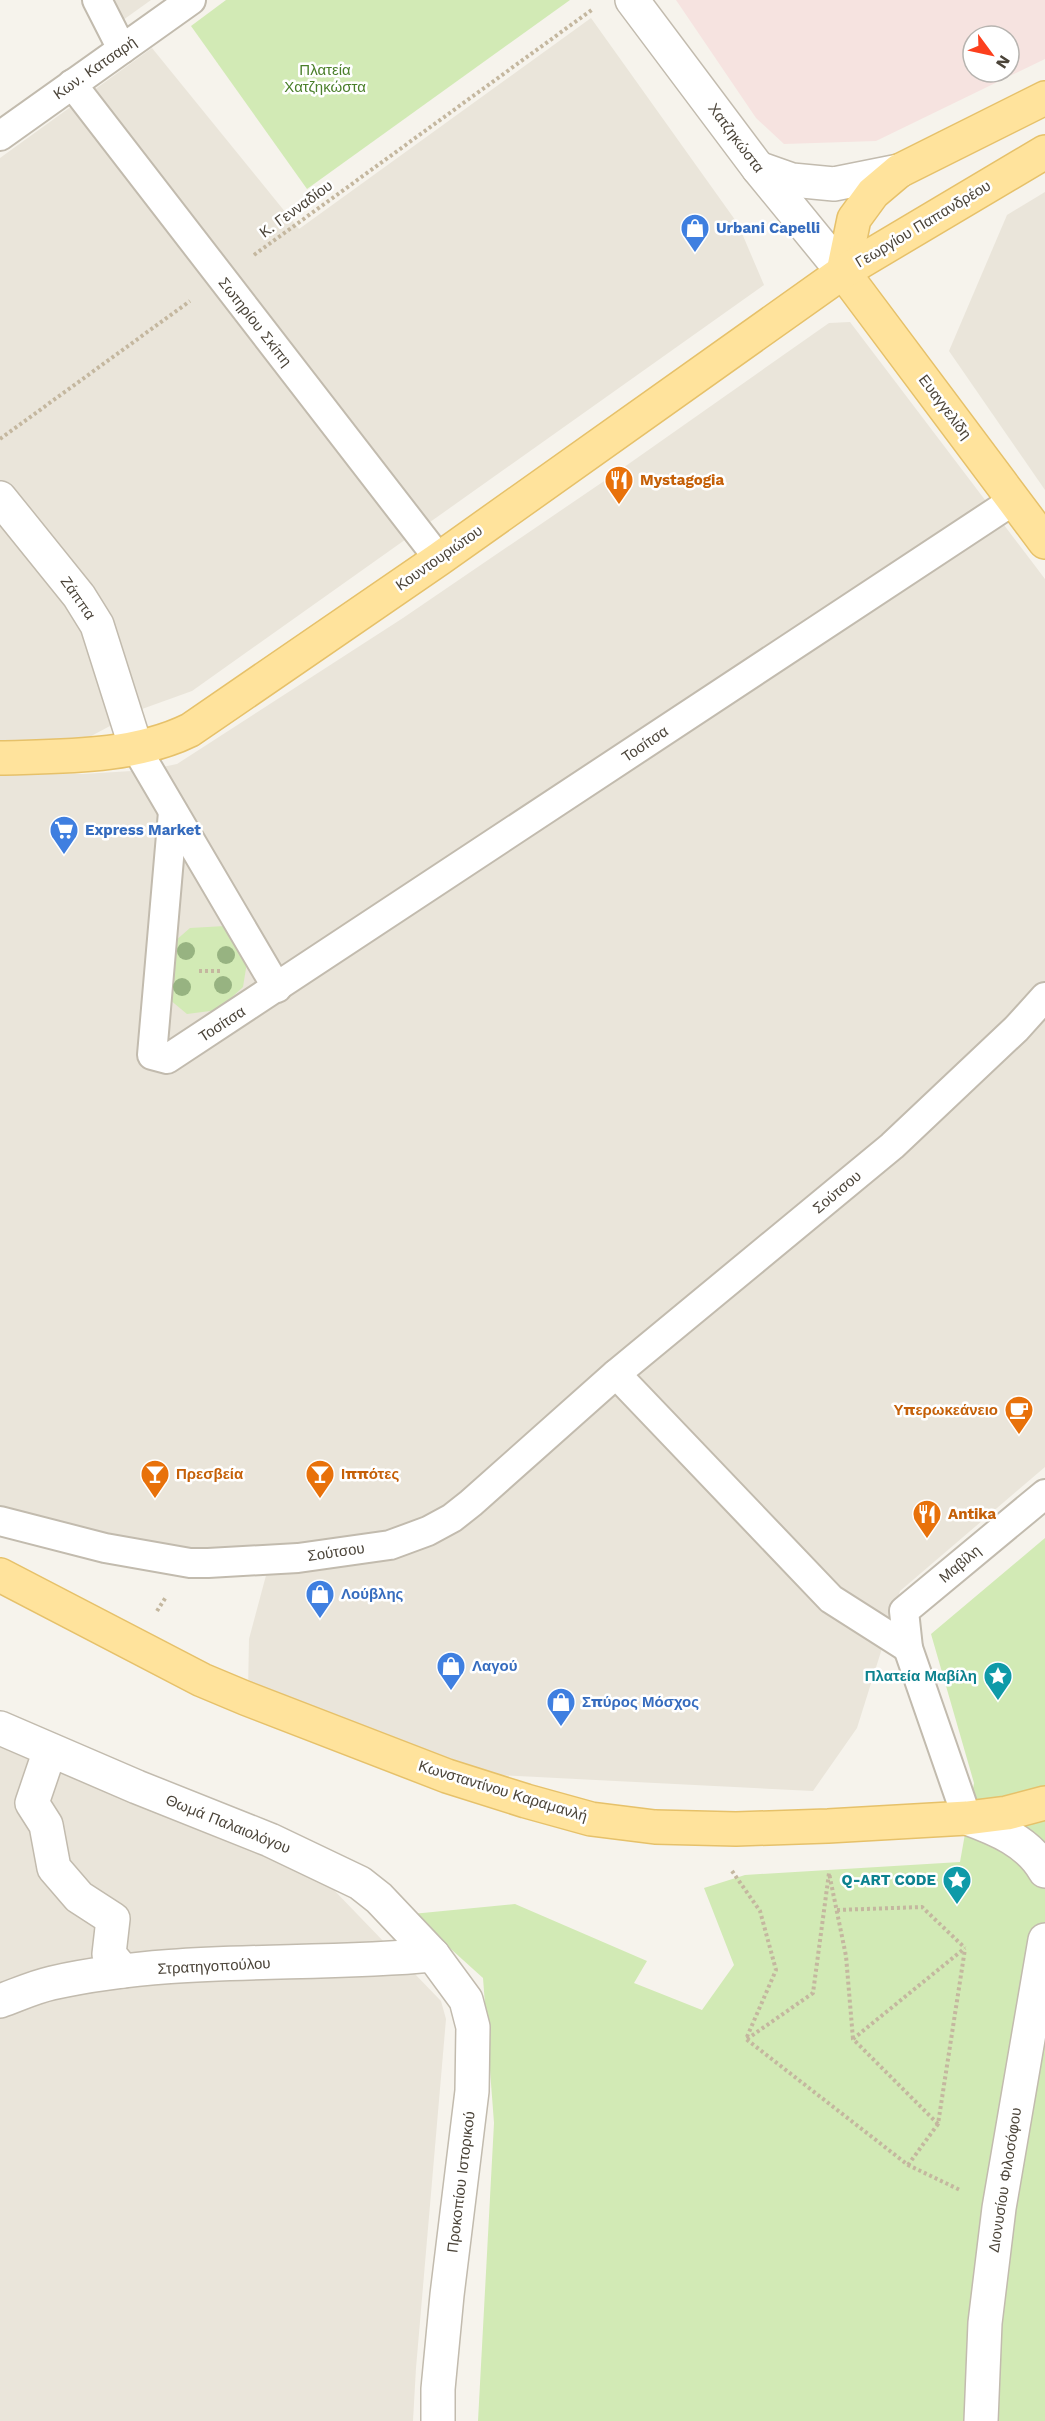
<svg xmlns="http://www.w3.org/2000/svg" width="1045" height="2421" font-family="'Work Sans',sans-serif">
	<rect width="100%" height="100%" fill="#f6f3ec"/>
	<g fill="#eae5da">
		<polygon points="114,0 151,0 123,20"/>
		<polygon points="591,18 738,224 764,285 192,691 142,709 78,743 0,746 0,158 152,48 299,229"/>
		<polygon points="1045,192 1045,490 949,351 1007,215"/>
		<polygon points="850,322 1045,579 1045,1467 900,1591 857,1728 813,1791 497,1775 322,1714 248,1692 249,1639 268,1568 0,1518 0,772 83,774 148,770 177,764 403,618 610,477 829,323"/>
		<polygon points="0,1747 29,1760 259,1847 331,1887 441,2001 446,2019 416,2368 413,2421 0,2421"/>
	</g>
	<path fill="#f6e3e0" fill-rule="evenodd" d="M 676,0 L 1045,0 L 1045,59 L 876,141 L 784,144 L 756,118 ZM 973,36 L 1009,36 L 1009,72 L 973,72 Z"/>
	<g fill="#d2eab5">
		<polygon points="226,0 570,0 307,189 191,26"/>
		<polygon points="225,926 248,956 243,987 218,1010 187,1014 163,994 167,948 190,928"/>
		<polygon points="1045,1538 1045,2421 478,2421 494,2123 483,1978 412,1914 515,1904 647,1961 634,1983 702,2010 734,1965 704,1888 745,1875 960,1862 974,1783 931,1634"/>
	</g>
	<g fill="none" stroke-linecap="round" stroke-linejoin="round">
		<g stroke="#c2bbae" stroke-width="32">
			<g id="pedestrian">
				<polyline points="97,0 122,49"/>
				<polyline points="72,84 439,559"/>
				<polyline points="0,136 191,0"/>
				<polyline points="136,748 277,988"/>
				<polyline points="173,812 152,1055 167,1059 1014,500"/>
				<polyline points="616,1374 831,1599 908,1648"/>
				<polyline points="0,1521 105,1548 190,1563 208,1563 298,1558 390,1545 428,1531 452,1518 471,1503 616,1374 892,1146 1016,1029 1045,997"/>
				<polyline points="967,1818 908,1648 904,1611 1045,1494"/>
			</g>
		</g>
		<g stroke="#c2bbae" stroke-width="36">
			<g id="minor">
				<polyline points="632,0 758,168 843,272"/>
				<polyline points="758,168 792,180 834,184 899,171"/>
				<polyline points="0,498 79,596 97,625 136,748"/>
				<polyline points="0,1728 137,1787 270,1840 360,1883 379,1898 433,1955 466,2000 473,2027 472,2091 447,2295 438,2389 438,2421"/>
				<polyline points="50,1750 32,1803 46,1825 54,1868 79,1897 113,1919 109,1954 123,1971"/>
				<path d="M 0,2001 C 17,1995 34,1987 52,1983 C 176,1955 306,1967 433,1955"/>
			</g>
		</g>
		<g stroke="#c2bbae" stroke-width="36">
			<g id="tertiary">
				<path d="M 967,1818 C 997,1829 1029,1842 1045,1871"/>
				<polyline points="981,2421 985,2323 999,2208 1045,1940"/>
			</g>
		</g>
		<g stroke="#e6c16a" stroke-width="36">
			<g id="primary">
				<polyline points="843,272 1045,542"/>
				<polyline points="843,272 854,219 873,193 899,171 1045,98"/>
				<path d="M 0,758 C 62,756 133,758 190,730 L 439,559 L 843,272 L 1045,152"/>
				<polyline points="0,1575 202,1680 245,1698 447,1776 526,1801 591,1819 655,1827 736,1829 828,1826 967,1818 1007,1813 1045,1803"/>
			</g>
		</g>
		<g stroke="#c4b79f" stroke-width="4" stroke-dasharray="3 3" stroke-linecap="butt">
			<polyline points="254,255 593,9"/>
			<polyline points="0,439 190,301"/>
			<polyline points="199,971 221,971"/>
			<polyline points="157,1611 166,1597"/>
			<polyline points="732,1871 760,1911 776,1970 746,2039 908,2165 960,2190"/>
			<polyline points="837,1910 922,1907 965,1948"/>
			<polyline points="747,2039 813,1993 829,1873 846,1956 853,2039"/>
			<polyline points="938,2124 853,2039 965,1948"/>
			<polyline points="908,2165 938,2124 965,1949"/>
		</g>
		<use href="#pedestrian" stroke="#fff" stroke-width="28"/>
		<use href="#minor" stroke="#fff" stroke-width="33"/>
		<use href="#tertiary" stroke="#fff" stroke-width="33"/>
		<use href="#primary" stroke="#ffe39c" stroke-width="33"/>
	</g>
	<g fill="#97b381">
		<circle cx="186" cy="951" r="9"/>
		<circle cx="226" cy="955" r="9"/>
		<circle cx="223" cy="985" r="9"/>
		<circle cx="182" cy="987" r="9"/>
	</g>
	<defs>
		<g id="shop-pin" transform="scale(1.5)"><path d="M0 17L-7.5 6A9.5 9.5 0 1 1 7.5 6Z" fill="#3f7fe0" stroke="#fff"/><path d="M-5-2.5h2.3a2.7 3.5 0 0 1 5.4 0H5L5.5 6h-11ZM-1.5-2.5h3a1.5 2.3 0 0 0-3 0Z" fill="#fff"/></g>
		<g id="restaurant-pin" transform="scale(1.5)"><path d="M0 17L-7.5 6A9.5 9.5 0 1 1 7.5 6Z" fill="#e8710a" stroke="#fff"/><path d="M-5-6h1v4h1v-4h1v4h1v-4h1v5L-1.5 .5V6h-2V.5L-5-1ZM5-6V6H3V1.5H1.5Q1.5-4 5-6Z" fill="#fff"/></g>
		<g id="supermarket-pin" transform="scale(1.5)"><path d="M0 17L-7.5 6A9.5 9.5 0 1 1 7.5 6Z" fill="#3f7fe0" stroke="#fff"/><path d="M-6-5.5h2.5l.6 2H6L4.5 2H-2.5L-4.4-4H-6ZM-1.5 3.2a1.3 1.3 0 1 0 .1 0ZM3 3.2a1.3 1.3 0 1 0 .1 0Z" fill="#fff"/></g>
		<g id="cafe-pin" transform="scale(1.5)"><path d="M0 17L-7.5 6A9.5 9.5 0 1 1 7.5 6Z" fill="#e8710a" stroke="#fff"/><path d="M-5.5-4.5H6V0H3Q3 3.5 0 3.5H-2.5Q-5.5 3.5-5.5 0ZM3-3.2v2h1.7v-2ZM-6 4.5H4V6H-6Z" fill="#fff"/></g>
		<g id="bar-pin" transform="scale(1.5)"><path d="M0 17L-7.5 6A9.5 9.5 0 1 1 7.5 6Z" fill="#e8710a" stroke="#fff"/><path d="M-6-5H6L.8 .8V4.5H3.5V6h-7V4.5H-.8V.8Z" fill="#fff"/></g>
		<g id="sight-pin" transform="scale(1.5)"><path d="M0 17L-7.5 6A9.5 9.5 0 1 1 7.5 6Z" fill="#0f9aa8" stroke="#fff"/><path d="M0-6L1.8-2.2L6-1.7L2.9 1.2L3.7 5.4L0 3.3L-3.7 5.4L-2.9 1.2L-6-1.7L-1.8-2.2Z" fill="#fff"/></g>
	</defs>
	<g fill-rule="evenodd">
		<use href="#shop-pin" x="695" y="228"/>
		<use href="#restaurant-pin" x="619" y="480"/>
		<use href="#supermarket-pin" x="64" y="830"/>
		<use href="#cafe-pin" x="1019" y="1410"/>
		<use href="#bar-pin" x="155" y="1474"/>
		<use href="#bar-pin" x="320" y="1474"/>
		<use href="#restaurant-pin" x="927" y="1514"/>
		<use href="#shop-pin" x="320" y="1594"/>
		<use href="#shop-pin" x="451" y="1666"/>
		<use href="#sight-pin" x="998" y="1676"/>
		<use href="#shop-pin" x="561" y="1702"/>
		<use href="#sight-pin" x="957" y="1880"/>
	</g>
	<g text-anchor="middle" stroke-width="5" stroke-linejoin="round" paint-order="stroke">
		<g font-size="15" fill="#4b4439" stroke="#fff">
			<text transform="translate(95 68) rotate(-35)" y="5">Κων. Κατσαρή</text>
			<text transform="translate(736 138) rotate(53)" y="5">Χατζηκώστα</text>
			<text transform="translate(296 209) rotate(-36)" y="5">Κ. Γενναδίου</text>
			<text transform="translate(923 224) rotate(-31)" y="5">Γεωργίου Παπανδρέου</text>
			<text transform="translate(255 322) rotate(52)" y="5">Σωτηρίου Σκίπη</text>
			<text transform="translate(945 407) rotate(53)" y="5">Ευαγγελίδη</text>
			<text transform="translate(439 558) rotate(-35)" y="5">Κουντουριώτου</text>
			<text transform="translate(78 598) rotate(55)" y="5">Ζάππα</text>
			<text transform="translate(645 744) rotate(-34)" y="5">Τοσίτσα</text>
			<text transform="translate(222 1024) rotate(-33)" y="5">Τοσίτσα</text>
			<text transform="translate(837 1192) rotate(-40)" y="5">Σούτσου</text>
			<text transform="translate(336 1552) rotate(-8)" y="5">Σούτσου</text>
			<text transform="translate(960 1564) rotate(-40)" y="5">Μαβίλη</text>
			<text transform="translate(503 1791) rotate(17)" y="5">Κωνσταντίνου Καραμανλή</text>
			<text transform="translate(228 1824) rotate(22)" y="5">Θωμά Παλαιολόγου</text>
			<text transform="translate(214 1966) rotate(-3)" y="5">Στρατηγοπούλου</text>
			<text transform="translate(1005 2180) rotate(-81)" y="5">Διονυσίου Φιλοσόφου</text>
			<text transform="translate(461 2182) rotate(-83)" y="5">Προκοπίου Ιστορικού</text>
		</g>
		<g font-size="15" fill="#4a7f2a" stroke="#fff">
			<text x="325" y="75">Πλατεία<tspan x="325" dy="17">Χατζηκώστα</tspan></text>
		</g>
		<g font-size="15" font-weight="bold" fill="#366cbe" stroke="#fff" text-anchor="start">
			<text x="716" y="233">Urbani Capelli</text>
			<text x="85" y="835">Express Market</text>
			<text x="341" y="1599">Λούβλης</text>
			<text x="472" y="1671">Λαγού</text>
			<text x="582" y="1707">Σπύρος Μόσχος</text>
		</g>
		<g font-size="15" font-weight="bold" fill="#c56008" stroke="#fff" text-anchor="start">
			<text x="640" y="485">Mystagogia</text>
			<text x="998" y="1415" text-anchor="end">Υπερωκεάνειο</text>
			<text x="176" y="1479">Πρεσβεία</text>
			<text x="341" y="1479">Ιππότες</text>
			<text x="948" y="1519">Antika</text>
		</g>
		<g font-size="15" font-weight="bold" fill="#0d838f" stroke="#fff" text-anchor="end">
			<text x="977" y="1681">Πλατεία Μαβίλη</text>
			<text x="936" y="1885">Q-ART CODE</text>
		</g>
	</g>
	<g transform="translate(991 54) rotate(123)"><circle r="28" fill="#ffffff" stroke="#b7b4b0" stroke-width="1.5"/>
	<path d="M0-4.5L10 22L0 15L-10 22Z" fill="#fc3f1d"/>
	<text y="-9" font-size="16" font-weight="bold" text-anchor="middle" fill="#4b4439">N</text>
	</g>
</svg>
